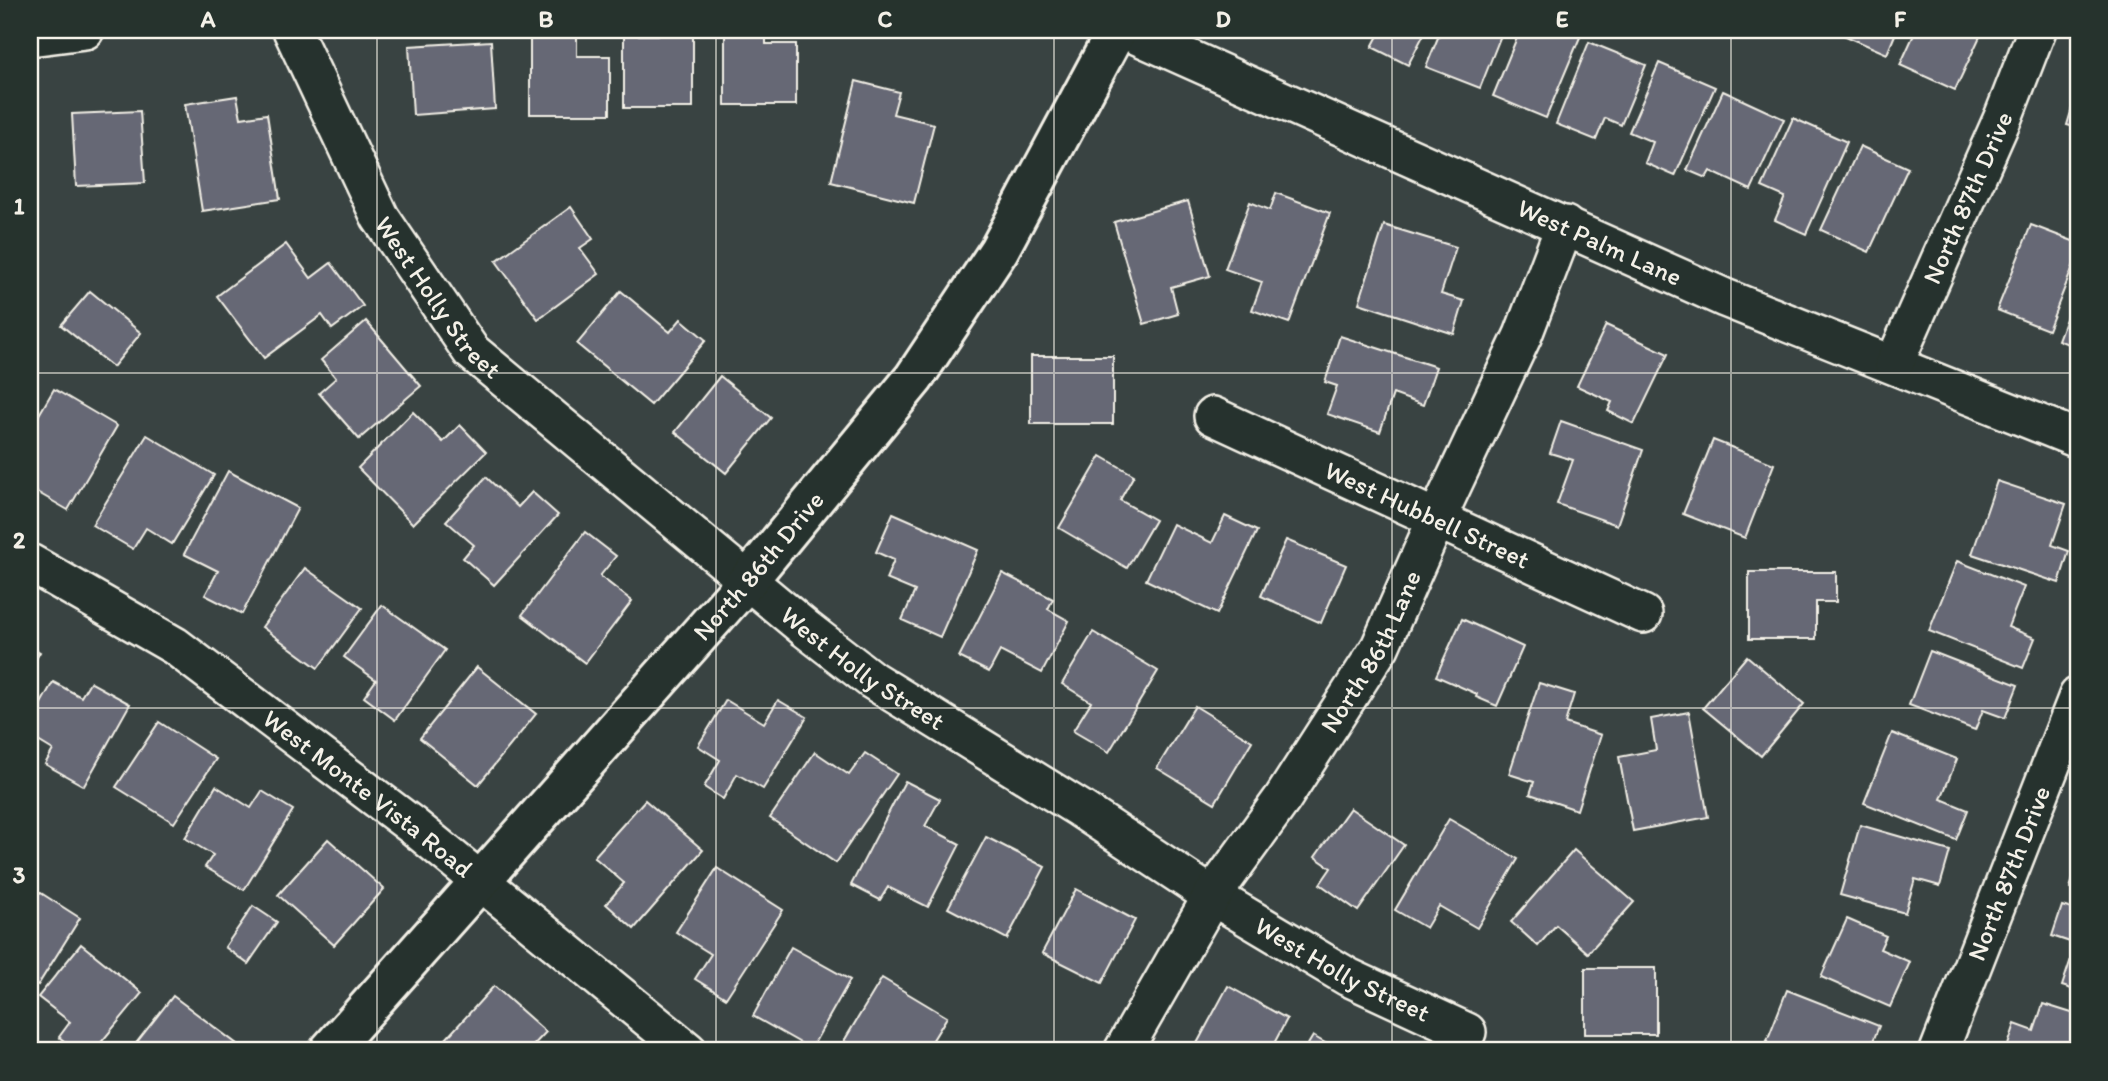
<svg xmlns="http://www.w3.org/2000/svg" width="2108" height="1081" font-family="Itim,sans-serif">
	<rect width="100%" height="100%" fill="#394342"/>
	<filter id="ink" filterUnits="userSpaceOnUse"><feTurbulence type="fractalNoise" baseFrequency=".0143" numOctaves="2"/><feDisplacementMap in="SourceGraphic" scale="14" xChannelSelector="R" yChannelSelector="G"/><feConvolveMatrix kernelMatrix="1 2 1 2 8 2 1 2 1" color-interpolation-filters="sRGB"/></filter>
	<g filter="url(#ink)">
		<g fill="#666774" stroke="#f4f1e8" stroke-width="2">
			<polygon points="1381,30 1426,30 1408,65 1372,47"/>
			<polygon points="1441,30 1503,30 1480,88 1426,67"/>
			<polygon points="1520,30 1583,30 1546,118 1493,96"/>
			<polygon points="1832,30 1897,30 1887,54"/>
			<polygon points="1916,30 1983,30 1955,90 1900,65"/>
			<polygon points="725,31 766,31 766,44 796,44 796,105 725,105"/>
			<polygon points="530,35 577,35 577,56 610,56 610,114 530,114"/>
			<rect x="624" y="35" width="69" height="73"/>
			<polygon points="491,41 495,109 413,115 409,46"/>
			<polygon points="1589,42 1646,65 1621,125 1605,118 1596,140 1556,124"/>
			<polygon points="1659,63 1715,87 1675,176 1645,163 1653,142 1629,132"/>
			<polygon points="856,81 899,92 893,114 934,124 914,203 831,182"/>
			<polygon points="2078,88 2078,128 2067,125"/>
			<polygon points="1723,91 1784,119 1751,190 1710,171 1706,178 1687,170"/>
			<polygon points="237,96 241,118 267,114 280,199 202,211 185,104"/>
			<polygon points="140,111 145,183 76,186 72,114"/>
			<polygon points="1793,118 1847,142 1806,234 1775,220 1785,197 1762,187"/>
			<polygon points="1860,146 1908,168 1869,252 1821,230"/>
			<polygon points="1276,193 1330,213 1289,323 1252,310 1262,282 1225,269 1250,202 1270,210"/>
			<polygon points="1188,201 1210,276 1171,287 1178,314 1144,324 1114,222"/>
			<polygon points="571,207 593,239 580,248 599,274 538,319 496,261"/>
			<polygon points="1384,225 1456,247 1441,294 1464,301 1454,334 1359,303"/>
			<polygon points="2031,225 2078,243 2078,254 2048,330 1997,310"/>
			<polygon points="286,244 311,278 331,263 363,306 332,329 322,315 264,358 217,296"/>
			<polygon points="2078,287 2078,348 2058,340"/>
			<polygon points="90,291 141,333 113,367 61,325"/>
			<polygon points="621,291 670,332 681,319 706,340 651,405 577,344"/>
			<polygon points="366,321 421,386 359,439 319,393 336,378 321,360"/>
			<polygon points="1606,325 1668,354 1634,424 1608,411 1612,402 1577,386"/>
			<polygon points="1340,336 1436,367 1423,405 1393,394 1380,432 1327,414 1337,386 1325,382"/>
			<rect x="1031" y="356" width="82" height="68"/>
			<polygon points="720,376 771,418 726,473 675,432"/>
			<polygon points="54,389 117,426 68,510 30,488 30,430"/>
			<polygon points="413,412 443,442 460,425 486,452 413,524 358,468"/>
			<polygon points="1561,421 1643,450 1617,525 1557,504 1573,460 1550,453"/>
			<polygon points="147,435 214,475 172,544 146,528 133,549 92,525"/>
			<polygon points="1713,440 1774,464 1745,538 1683,514"/>
			<polygon points="1101,456 1134,475 1120,500 1155,520 1127,568 1059,528"/>
			<polygon points="228,471 298,508 242,614 205,595 218,571 184,554"/>
			<polygon points="486,477 518,507 532,492 558,515 494,585 463,558 474,545 446,521"/>
			<polygon points="1997,481 2066,504 2052,545 2069,551 2059,583 1972,554"/>
			<polygon points="893,513 978,550 940,637 902,620 915,591 886,579 894,560 876,552"/>
			<polygon points="1225,516 1257,531 1217,614 1146,580 1173,524 1212,543"/>
			<polygon points="585,532 616,556 600,576 632,601 585,663 522,615"/>
			<polygon points="1286,540 1346,565 1321,623 1261,596"/>
			<polygon points="1957,561 2024,587 2008,627 2035,638 2023,668 1929,631"/>
			<polygon points="305,568 362,608 318,668 262,627"/>
			<polygon points="1749,572 1836,572 1836,602 1816,602 1816,639 1749,639"/>
			<polygon points="1002,573 1053,599 1048,609 1069,621 1042,673 1000,651 989,672 959,657"/>
			<polygon points="382,605 445,650 395,720 364,697 376,680 344,657"/>
			<polygon points="1462,619 1523,647 1497,706 1476,697 1477,694 1436,676"/>
			<polygon points="1093,632 1158,671 1109,752 1073,731 1091,702 1062,684"/>
			<polygon points="30,646 40,652 30,669"/>
			<polygon points="1930,651 2018,685 2005,718 1983,710 1975,730 1909,705"/>
			<polygon points="1747,656 1804,704 1761,756 1703,708"/>
			<polygon points="477,667 536,714 478,785 420,738"/>
			<polygon points="53,682 81,697 90,682 130,704 84,786 45,764 53,750 30,736 30,723"/>
			<polygon points="1539,683 1574,694 1565,723 1601,735 1577,810 1530,794 1534,782 1509,774"/>
			<polygon points="726,700 764,723 778,700 807,717 763,789 737,774 723,799 704,787 720,760 698,746"/>
			<polygon points="1195,706 1252,741 1215,803 1157,768"/>
			<polygon points="1689,712 1708,817 1633,831 1619,757 1656,750 1651,719"/>
			<polygon points="159,722 216,759 174,823 116,787"/>
			<polygon points="1892,733 1957,759 1941,799 1968,810 1956,840 1864,803"/>
			<polygon points="815,752 849,775 865,753 897,774 836,863 770,818"/>
			<polygon points="905,781 940,799 925,826 960,844 928,907 888,887 880,900 851,885"/>
			<polygon points="216,786 251,808 262,791 293,810 244,890 205,867 213,855 185,838"/>
			<polygon points="645,800 703,850 634,929 606,904 624,883 594,857"/>
			<polygon points="1350,808 1404,845 1358,911 1320,884 1331,868 1315,857"/>
			<polygon points="1449,819 1518,859 1477,928 1439,906 1426,928 1395,910"/>
			<polygon points="1860,825 1950,851 1940,886 1915,879 1905,913 1840,895"/>
			<polygon points="986,837 1045,867 1007,939 948,908"/>
			<polygon points="328,839 384,889 334,945 278,895"/>
			<polygon points="1574,850 1634,902 1588,953 1556,925 1538,946 1511,922"/>
			<polygon points="2078,864 2078,891 2070,888"/>
			<polygon points="717,868 783,910 726,998 695,979 711,954 676,932"/>
			<polygon points="30,886 80,918 38,985 30,980"/>
			<polygon points="1076,889 1135,920 1102,983 1042,953"/>
			<polygon points="253,906 277,922 248,964 225,947"/>
			<polygon points="2062,906 2078,911 2078,991 2062,986 2076,944 2052,936"/>
			<polygon points="1847,919 1886,936 1880,949 1910,962 1890,1007 1821,977"/>
			<polygon points="81,944 142,993 94,1051 77,1051 59,1037 70,1022 38,997"/>
			<polygon points="791,947 850,980 811,1049 753,1016"/>
			<rect x="1585" y="968" width="71" height="66"/>
			<polygon points="882,978 947,1017 926,1051 862,1051 844,1041"/>
			<polygon points="494,986 546,1032 528,1051 435,1051"/>
			<polygon points="1228,986 1287,1019 1270,1051 1197,1051 1194,1049"/>
			<polygon points="1787,990 1879,1026 1869,1051 1763,1051"/>
			<polygon points="173,996 237,1044 232,1051 130,1051"/>
			<polygon points="2043,1004 2078,1015 2078,1051 2006,1051 2015,1024 2034,1031"/>
			<polygon points="1313,1036 1339,1051 1304,1051"/>
		</g>
		<g fill="none" stroke-linecap="round" stroke-linejoin="round">
			<g stroke="#f4f1e8" stroke-width="42">
				<g id="street">
					<path id="s1" d="M 292,30 L 380,217 L 471,351 L 806,629 L 872,680 L 1079,808 L 1212,896 L 1348,977 L 1467,1032"/>
					<path id="s2" d="M 1125,30 L 1725,298 L 2078,439"/>
					<polyline points="30,37 85,30"/>
					<path id="s3" d="M 1894,364 L 2004,115 L 2037,30"/>
					<path id="s4" d="M 1213,416 L 1643,614"/>
					<path id="s5" d="M 30,563 L 175,646 L 413,826 L 688,1051"/>
					<path id="s6" d="M 1123,1051 L 1212,896 L 1283,798 L 1380,647 L 1437,518 L 1523,335 L 1565,225"/>
					<path id="s7" d="M 1939,1051 L 2078,696"/>
				</g>
			</g>
			<g stroke="#f4f1e8" stroke-width="44">
				<g id="secondary">
					<path id="s8" d="M 329,1051 L 748,580 L 914,378 L 999,250 L 1117,30"/>
				</g>
			</g>
			<use href="#street" stroke="#26332d" stroke-width="37"/>
			<use href="#secondary" stroke="#26332d" stroke-width="38"/>
		</g>
	</g>
	<path fill="none" stroke="#f4f1e8" stroke-width="2" stroke-opacity="0.55" d="M 377,30 L 377,1051M 716,30 L 716,1051M 1054,30 L 1054,1051M 1392,30 L 1392,1051M 1731,30 L 1731,1051M 30,373 L 2078,373M 30,708 L 2078,708"/>
	<g text-anchor="middle" stroke-width="5" stroke-linejoin="round" paint-order="stroke">
		<g font-size="26" fill="#f4f1e8" stroke="#26332d">
			<text dy="9" stroke="none"><textPath href="#s3" startOffset="182">North 87th Drive</textPath></text>
			<text dy="9" stroke="none"><textPath href="#s2" startOffset="520">West Palm Lane</textPath></text>
			<text dy="9" stroke="none"><textPath href="#s1" startOffset="306">West Holly Street</textPath></text>
			<text dy="9" stroke="none"><textPath href="#s4" startOffset="236">West Hubbell Street</textPath></text>
			<text dy="9" stroke="none"><textPath href="#s8" startOffset="648">North 86th Drive</textPath></text>
			<text dy="9" stroke="none"><textPath href="#s6" startOffset="471">North 86th Lane</textPath></text>
			<text dy="9" stroke="none"><textPath href="#s1" startOffset="873">West Holly Street</textPath></text>
			<text dy="9" stroke="none"><textPath href="#s5" startOffset="410">West Monte Vista Road</textPath></text>
			<text dy="9" stroke="none"><textPath href="#s7" startOffset="191">North 87th Drive</textPath></text>
			<text dy="9" stroke="none"><textPath href="#s1" startOffset="1440">West Holly Street</textPath></text>
		</g>
	</g>
	<rect width="2108" height="1081" fill="none" stroke="#26332d" stroke-width="77"/>
	<rect x="38" y="38" width="2032" height="1004" fill="none" stroke="#f4f1e8" stroke-width="2.5"/>
	<g font-size="23" text-anchor="middle" font-weight="bold" fill="#f4f1e8">
		<text x="208" y="27">A</text>
		<text x="546" y="27">B</text>
		<text x="885" y="27">C</text>
		<text x="1223" y="27">D</text>
		<text x="1562" y="27">E</text>
		<text x="1900" y="27">F</text>
		<text x="19" y="214">1</text>
		<text x="19" y="548">2</text>
		<text x="19" y="883">3</text>
	</g>
</svg>
